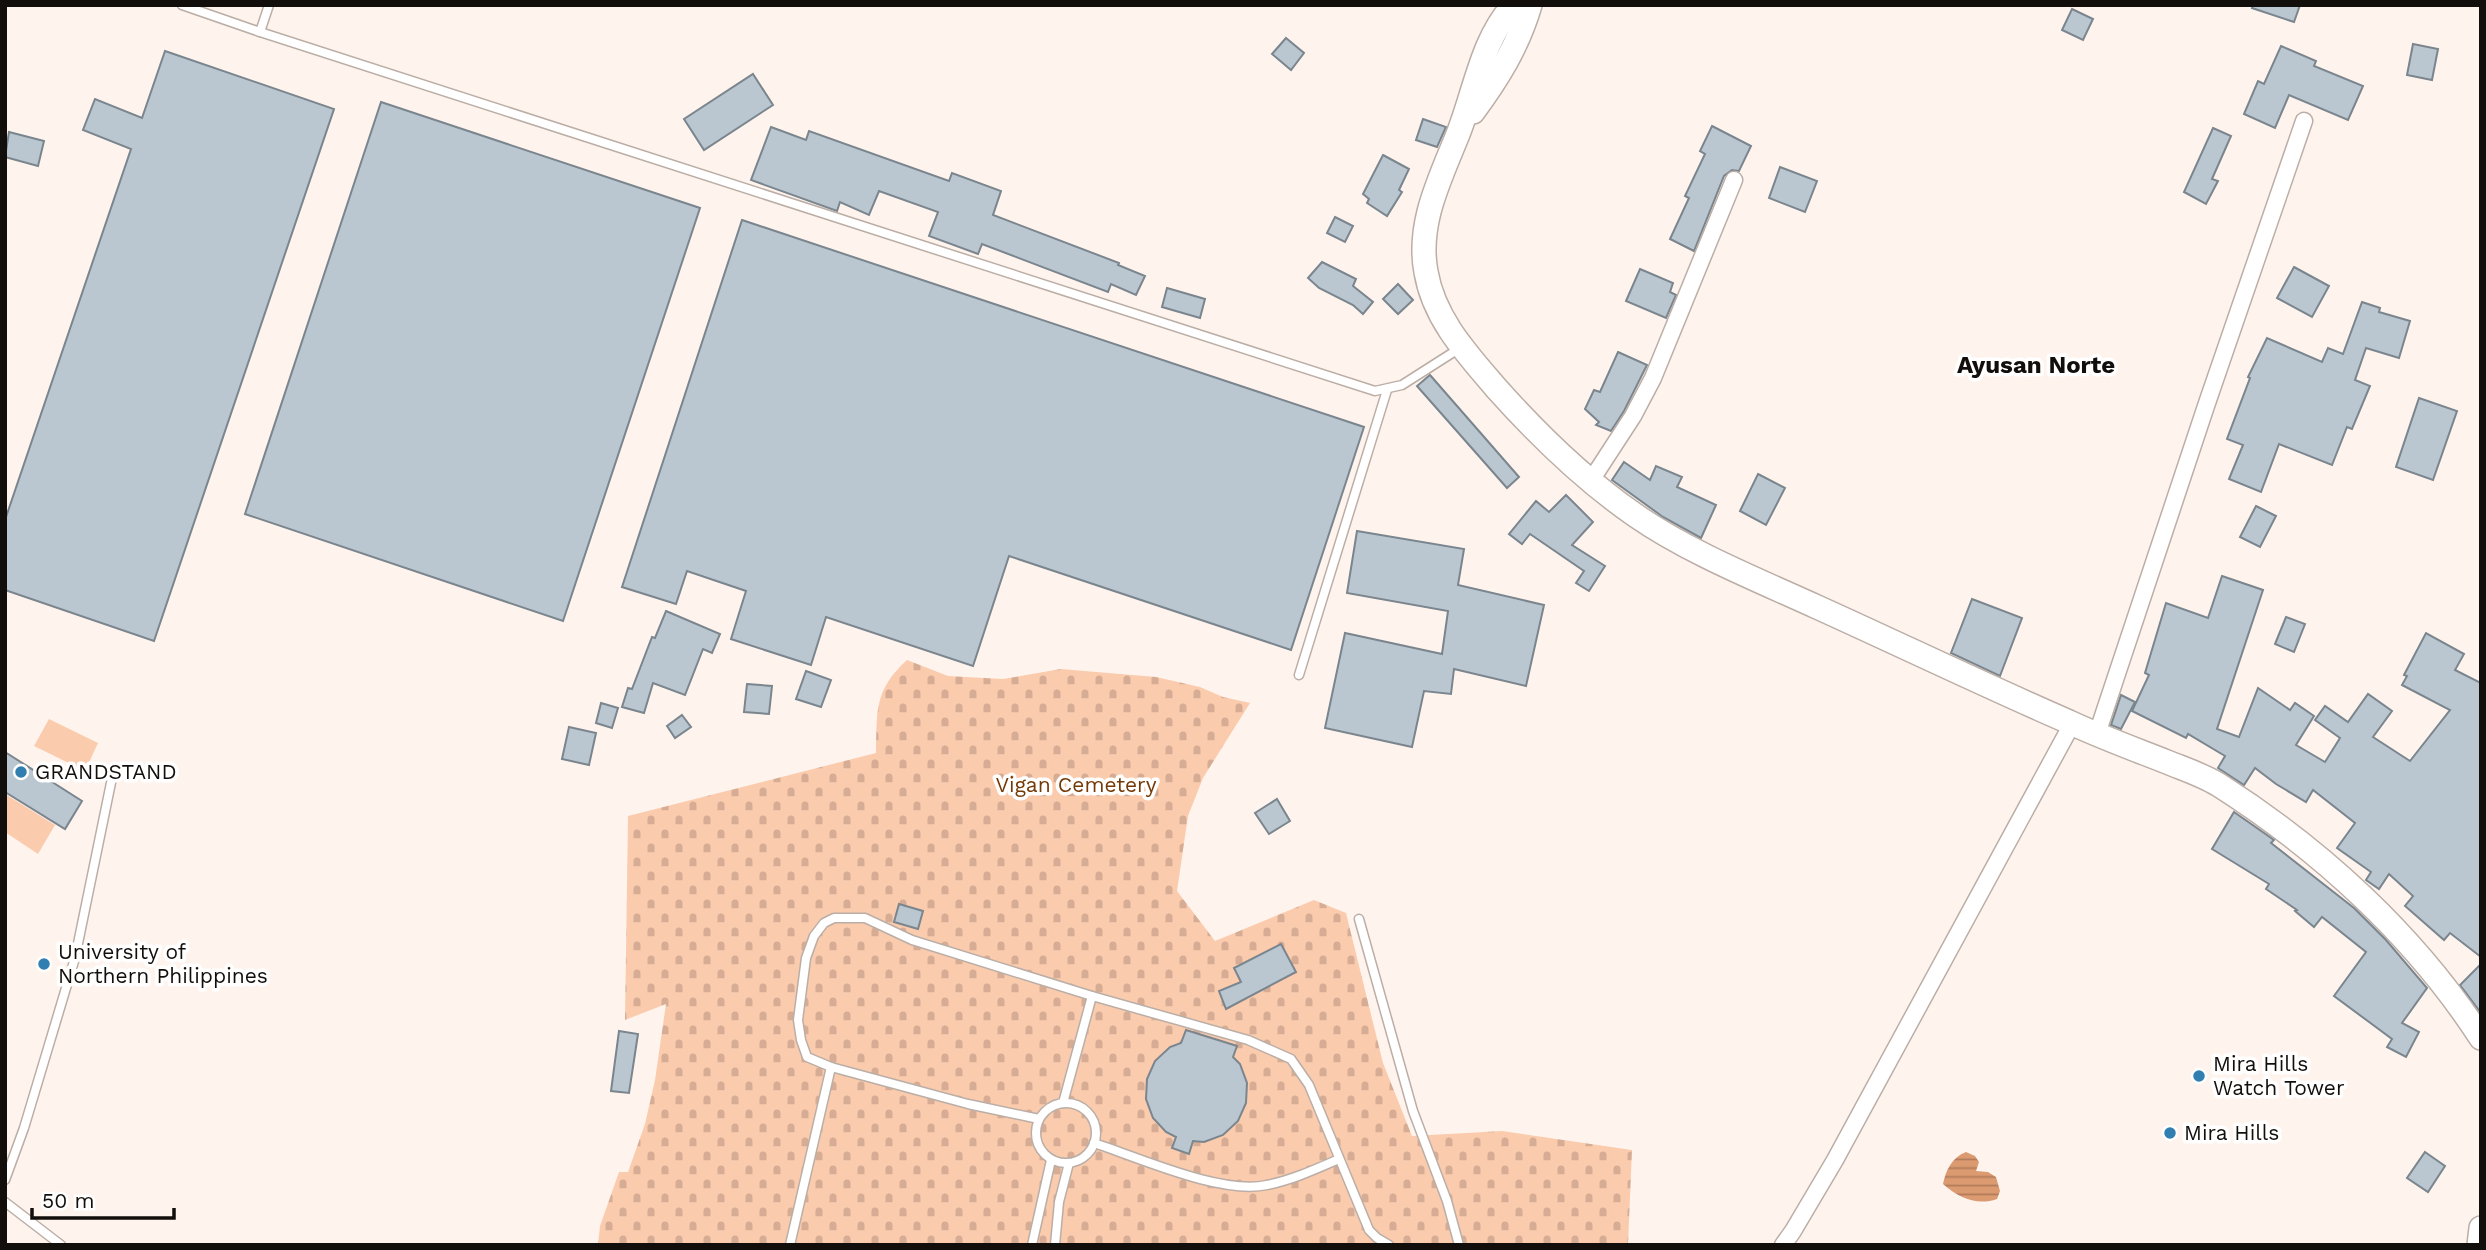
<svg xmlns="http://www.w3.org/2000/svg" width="2486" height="1250" font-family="'Work Sans',sans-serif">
	<defs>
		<pattern id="cemetery-stones" width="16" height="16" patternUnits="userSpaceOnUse" patternTransform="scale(1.75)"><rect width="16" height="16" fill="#fbcbad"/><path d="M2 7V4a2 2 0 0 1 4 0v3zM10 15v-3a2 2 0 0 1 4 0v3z" fill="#d6ad94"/></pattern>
		<pattern id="water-rules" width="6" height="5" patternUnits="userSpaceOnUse" patternTransform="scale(1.75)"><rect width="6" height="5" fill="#dc9a70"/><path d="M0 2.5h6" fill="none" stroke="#b17c5a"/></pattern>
	</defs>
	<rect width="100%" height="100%" fill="#fff4ed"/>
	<path fill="url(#cemetery-stones)" d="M 907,660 L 948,676 L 1003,679 L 1061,669 L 1156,677 L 1200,687 L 1223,697 L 1250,703 L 1203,778 L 1188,816 L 1177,891 L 1215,941 L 1314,900 L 1346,913 L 1383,1063 L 1412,1136 L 1502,1131 L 1632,1150 L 1628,1245 L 598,1245 L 600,1226 L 619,1172 L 628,1172 L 645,1124 L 655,1080 L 666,1004 L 625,1020 L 628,816 L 876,753 C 877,711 874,690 907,660 Z"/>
	<g fill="#fbcbad">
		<polygon points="49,719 98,743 85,771 34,746"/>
		<polygon points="5,794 55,825 38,854 5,832"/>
	</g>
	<path fill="url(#water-rules)" d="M 1966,1152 L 1975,1156 L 1979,1162 L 1976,1171 L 1988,1172 L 1996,1177 L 2000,1191 L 1997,1199 C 1977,1206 1959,1198 1943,1184 C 1946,1170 1952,1157 1966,1152 Z"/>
	<g fill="#bbc7d0" stroke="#7a858e" stroke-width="2">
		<polygon points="2253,5 2300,5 2294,22 2252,8"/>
		<polygon points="2072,9 2093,19 2083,40 2062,30"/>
		<polygon points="1286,38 1304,53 1291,70 1272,54"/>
		<polygon points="2413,44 2438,49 2432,80 2407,75"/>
		<polygon points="2281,46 2316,61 2314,66 2363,86 2348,120 2289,95 2275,128 2244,114 2258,81 2264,84"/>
		<polygon points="165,51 334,109 154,641 5,590 5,520 131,149 83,130 95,99 142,118"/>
		<polygon points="753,74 773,105 704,150 684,119"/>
		<polygon points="381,102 700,208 563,621 245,514"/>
		<polygon points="1423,119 1446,127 1437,147 1416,140"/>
		<polygon points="1712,126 1751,146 1739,171 1732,170 1724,176 1694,251 1670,239 1689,198 1685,196 1705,154 1700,151"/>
		<polygon points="771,127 806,140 809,131 949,181 952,173 1001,191 993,215 1119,263 1118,265 1145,276 1136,295 1111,284 1108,292 982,244 978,254 929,236 938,212 879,191 869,215 840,202 837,211 751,180"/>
		<polygon points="2213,128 2231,136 2212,179 2218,181 2206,204 2184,192"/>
		<polygon points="9,132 44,141 38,166 5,157"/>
		<polygon points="1383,155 1409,169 1399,190 1402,192 1387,216 1367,203 1369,199 1363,194"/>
		<polygon points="1780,167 1817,181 1805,212 1769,198"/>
		<polygon points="1335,217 1353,226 1345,242 1327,233"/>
		<polygon points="742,220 1364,427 1291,650 1009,556 973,666 826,617 811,665 731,639 746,591 687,571 676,604 622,587"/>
		<polygon points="1322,262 1356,279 1353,286 1373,302 1363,314 1353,305 1319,288 1308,278"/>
		<polygon points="2294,267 2329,286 2312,317 2277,298"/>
		<polygon points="1640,269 1673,283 1670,292 1676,295 1666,318 1626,301"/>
		<polygon points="1398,284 1413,300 1398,314 1383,299"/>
		<polygon points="1167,288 1205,299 1200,318 1162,307"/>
		<polygon points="2362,302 2380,308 2379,312 2410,321 2399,358 2366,348 2355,380 2370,386 2352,429 2347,427 2332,465 2279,444 2261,492 2229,479 2243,445 2227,439 2250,378 2248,377 2267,338 2322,362 2328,348 2343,354"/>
		<polygon points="1618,352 1647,365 1624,411 1611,431 1596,425 1599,422 1585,409 1594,390 1600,392"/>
		<polygon points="1430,375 1519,477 1507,488 1417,386"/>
		<polygon points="2419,398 2457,411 2433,480 2396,467"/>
		<polygon points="1624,462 1650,480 1656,466 1682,477 1677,487 1716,505 1701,538 1663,517 1612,480"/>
		<polygon points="1758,474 1785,488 1766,525 1740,511"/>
		<polygon points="1566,495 1593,522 1572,545 1605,566 1589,591 1576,583 1584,571 1530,534 1522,544 1509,534 1536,501 1549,512"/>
		<polygon points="2256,506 2276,516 2260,547 2240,537"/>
		<polygon points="1357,531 1464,549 1458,585 1544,605 1526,686 1454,669 1451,694 1424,691 1412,747 1325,728 1345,633 1442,654 1448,611 1347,593"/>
		<polygon points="2222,576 2263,590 2217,729 2239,737 2258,688 2290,710 2295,703 2314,716 2296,745 2325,762 2340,738 2315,720 2325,706 2348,722 2368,694 2392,711 2373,737 2410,761 2450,710 2402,685 2407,676 2404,675 2426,633 2464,654 2455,670 2481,683 2481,957 2450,933 2444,940 2405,906 2413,896 2389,874 2379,889 2366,880 2371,872 2337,848 2355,823 2313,790 2306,802 2276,784 2255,768 2244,785 2218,768 2225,756 2188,734 2186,738 2132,711 2149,675 2145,673 2166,603 2208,618"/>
		<polygon points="1972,599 2022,618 2000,676 1951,653"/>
		<polygon points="666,611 720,634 712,653 703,649 685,695 653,683 644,713 622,707 628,688 632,689 652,637 655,638"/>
		<polygon points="2286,617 2305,624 2294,652 2275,644"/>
		<polygon points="806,671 831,680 821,707 796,699"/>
		<polygon points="747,684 772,686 769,714 744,712"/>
		<polygon points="2121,695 2135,702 2121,729 2111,725"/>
		<polygon points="601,703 618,708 612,728 596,723"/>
		<polygon points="682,715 691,727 675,738 667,726"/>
		<polygon points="569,727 596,733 589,765 562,759"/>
		<polygon points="5,752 82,801 65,829 5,792"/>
		<polygon points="1277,799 1290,821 1269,834 1255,813"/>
		<polygon points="2234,812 2274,840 2271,843 2354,908 2386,940 2427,988 2402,1023 2419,1032 2406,1057 2387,1047 2392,1039 2334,996 2366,952 2322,917 2314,927 2295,911 2297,910 2266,889 2269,884 2212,849"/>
		<polygon points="899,904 923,911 918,929 894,922"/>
		<polygon points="1281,944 1296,972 1226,1009 1219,991 1241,982 1234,968"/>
		<polygon points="2481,964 2481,1013 2460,985"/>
		<polygon points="1186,1030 1237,1046 1233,1057 1240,1064 1247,1083 1246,1103 1238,1121 1223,1135 1204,1142 1193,1141 1189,1154 1172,1148 1176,1137 1166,1132 1153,1118 1146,1099 1147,1079 1155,1061 1170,1047 1181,1043"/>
		<polygon points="619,1031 638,1034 629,1093 611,1091"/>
		<polygon points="2425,1152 2445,1166 2428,1192 2407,1178"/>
	</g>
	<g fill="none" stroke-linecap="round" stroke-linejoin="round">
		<g stroke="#bbaea6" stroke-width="11">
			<g id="lane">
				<polyline points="182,5 260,32"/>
				<polyline points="269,5 260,32 1375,391 1402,385 1460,348"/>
				<polyline points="1299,675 1387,390"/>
				<polyline points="1359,919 1413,1111 1447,1201 1459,1245"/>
				<polyline points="1063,1103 1092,996"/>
				<circle cx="1066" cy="1133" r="30"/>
				<polyline points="1039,1119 968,1104 831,1067 807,1057 801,1040 798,1020 806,958 814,936 824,923 834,918 865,918 912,940 1092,996 1248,1040 1291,1059 1309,1085 1369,1230 1377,1238 1389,1245"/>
				<path d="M 1094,1143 C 1140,1158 1221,1195 1267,1185 C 1292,1180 1316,1169 1339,1159"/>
				<polyline points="5,1180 24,1128 75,958 113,773"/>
				<polyline points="5,1202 61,1245"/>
				<polyline points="790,1245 831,1067"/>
				<polyline points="1032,1245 1051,1160"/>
				<polyline points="1055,1245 1059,1202 1069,1163"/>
			</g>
		</g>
		<g stroke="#bbaea6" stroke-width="19">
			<g id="street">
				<polyline points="1590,482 1633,416 1653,378 1734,180"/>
				<polyline points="2097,734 2206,406 2304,121"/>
				<polyline points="1783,1245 1793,1231 1835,1160 2072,724"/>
			</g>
		</g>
		<g stroke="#bbaea6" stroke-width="26">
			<g id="secondary">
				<path d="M 1514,5 C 1481,39 1474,97 1456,139 C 1439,181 1417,225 1426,272 C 1434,319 1467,354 1497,389 C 1539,436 1583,479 1635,515 C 1688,552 1758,580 1817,607 C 1901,645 1984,685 2069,722 C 2101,737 2134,749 2167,762 C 2184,769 2203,775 2219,785 C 2321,850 2415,936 2481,1038"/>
				<path d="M 1473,112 C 1498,78 1518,46 1530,5"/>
				<polyline points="2479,1245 2481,1228"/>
			</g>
		</g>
		<use href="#lane" stroke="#fff" stroke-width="8"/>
		<use href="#street" stroke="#fff" stroke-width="16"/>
		<use href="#secondary" stroke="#fff" stroke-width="23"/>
	</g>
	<g fill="#317eb1" stroke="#fff" stroke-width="2.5">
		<circle cx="21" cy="772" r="7"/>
		<circle cx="44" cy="964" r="7"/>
		<circle cx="2199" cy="1076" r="7"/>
		<circle cx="2170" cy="1133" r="7"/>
	</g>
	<g text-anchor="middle" stroke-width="7" stroke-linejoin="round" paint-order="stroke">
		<g font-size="21" fill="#120e0b" stroke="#fff" text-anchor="start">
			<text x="35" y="779">GRANDSTAND</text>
			<text x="58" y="959">University of<tspan x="58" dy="24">Northern Philippines</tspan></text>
			<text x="2213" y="1071">Mira Hills<tspan x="2213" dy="24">Watch Tower</tspan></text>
			<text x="2184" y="1140">Mira Hills</text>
		</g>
		<g font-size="21" fill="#753905" stroke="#fff">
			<text x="1076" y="792">Vigan Cemetery</text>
		</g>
		<g font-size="24" font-weight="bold" fill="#120e0b" stroke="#fff">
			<text x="2036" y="373">Ayusan Norte</text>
		</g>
	</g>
	<rect width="2486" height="1250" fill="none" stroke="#120e0b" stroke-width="14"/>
	<path d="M32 1208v10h142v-10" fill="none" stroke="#120e0b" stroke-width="3.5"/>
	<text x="42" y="1208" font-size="21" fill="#120e0b" stroke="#ffffff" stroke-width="5" paint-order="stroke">50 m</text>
</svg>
